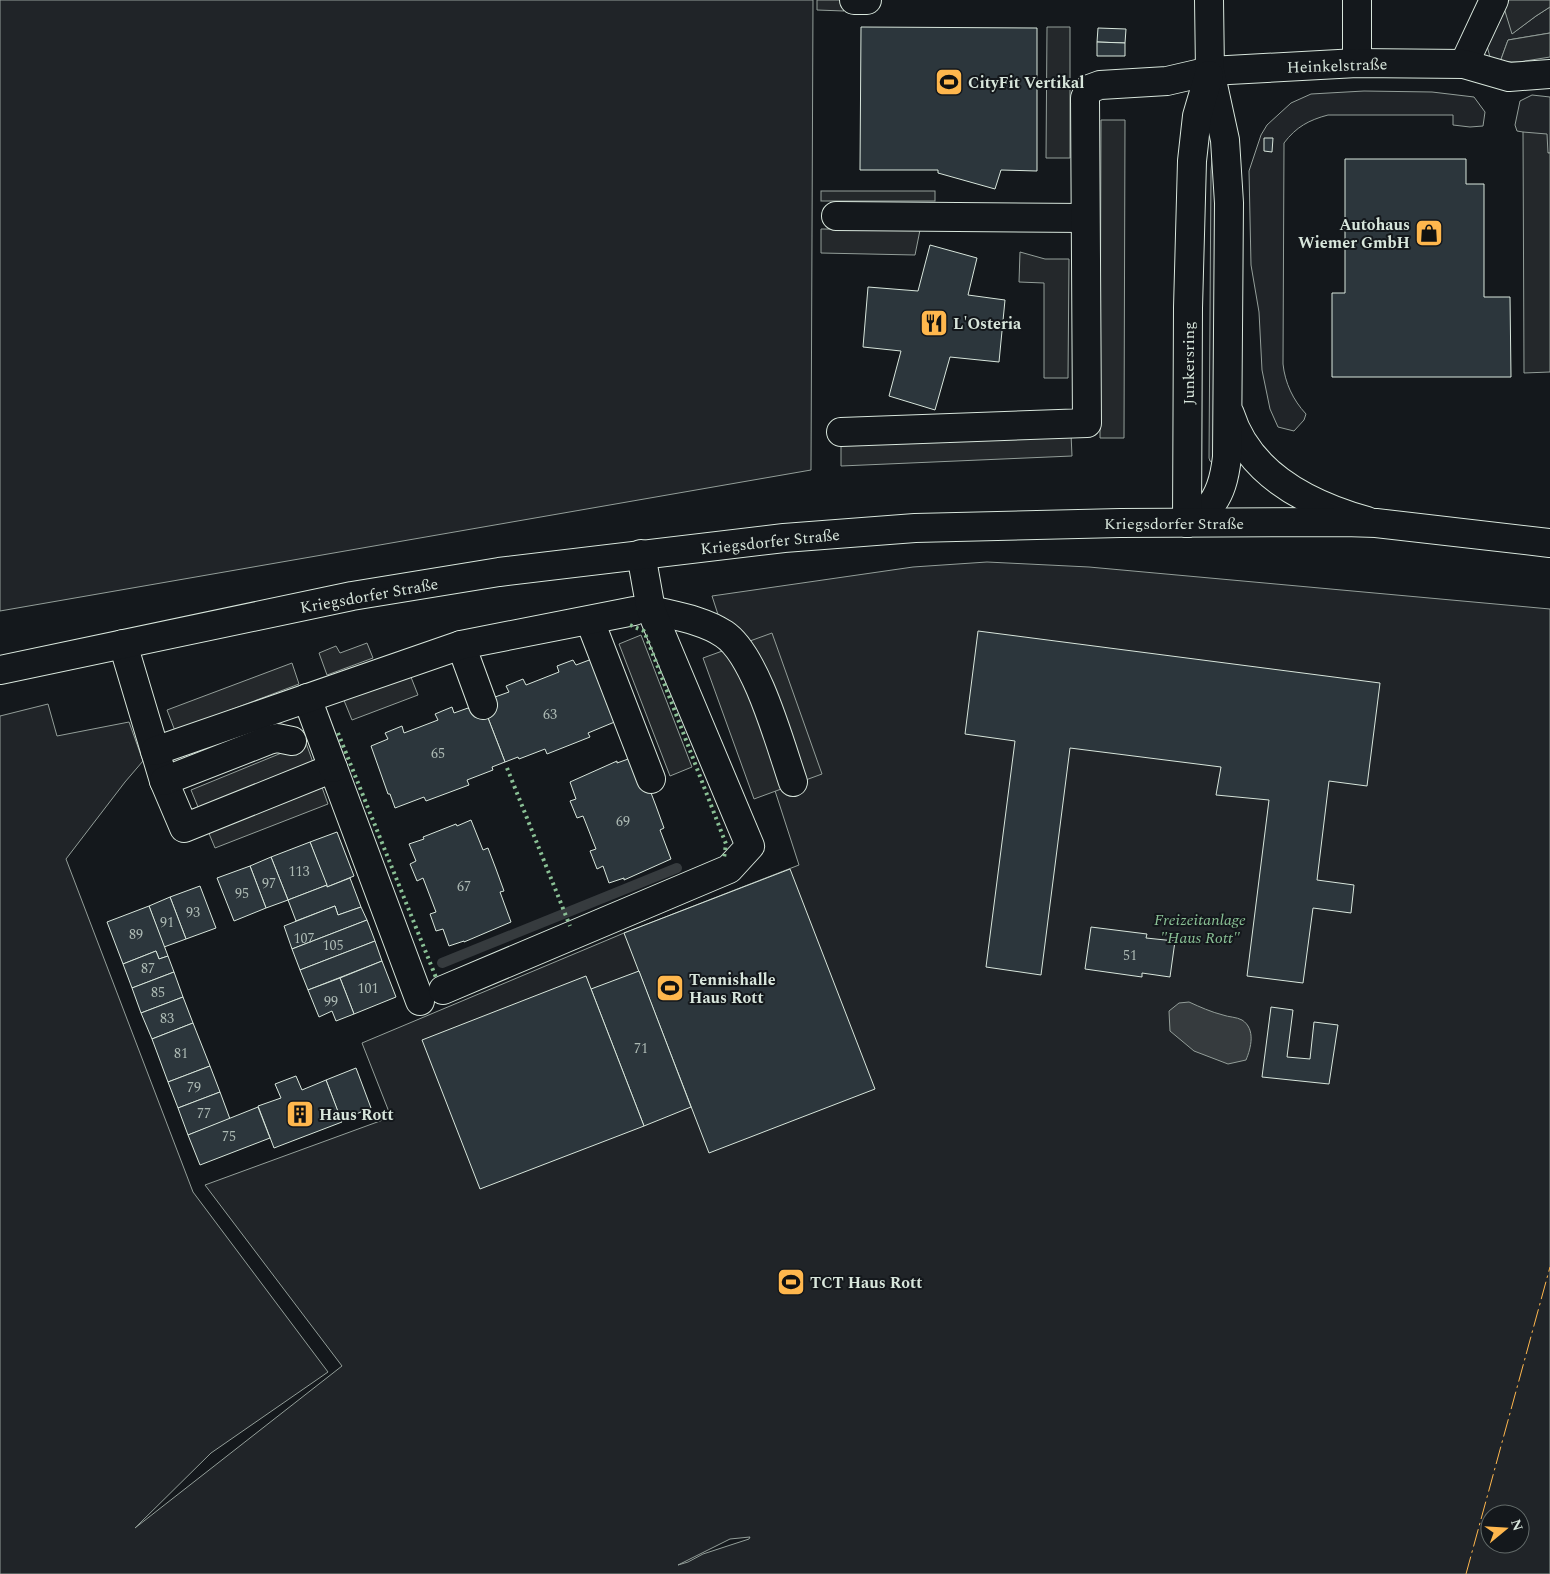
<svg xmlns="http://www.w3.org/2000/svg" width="1550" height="1574" font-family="Spectral,serif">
	<rect width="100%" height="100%" fill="#14181c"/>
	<g fill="#202428" stroke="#939e99" fill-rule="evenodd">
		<polygon points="0,0 813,0 811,470 0,611"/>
		<polygon points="1550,7 1550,33 1508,40 1500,62 1490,57 1487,46 1504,8 1513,33 1536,16"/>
		<path d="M 1364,91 L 1432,92 L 1474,97 L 1485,112 L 1483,126 L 1470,127 L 1453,125 L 1453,115 L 1328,115 C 1309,120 1296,127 1284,143 L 1283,364 C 1285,383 1293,400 1306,414 L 1304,420 L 1294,431 L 1278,427 L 1270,409 L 1262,370 L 1259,312 L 1251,265 L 1249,171 L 1261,135 L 1267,125 L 1291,103 L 1311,94 Z"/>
		<polygon points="1532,95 1550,97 1550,153 1548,153 1523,132 1517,131 1515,125 1520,101"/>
		<polygon points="1215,147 1218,453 1213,463 1210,461 1209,458 1211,171 1213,148"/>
		<path d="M 987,562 L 1089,567 L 1550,609 L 1550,1574 L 0,1574 L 0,716 L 48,704 L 57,736 L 129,722 L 143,761 L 125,782 L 66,859 L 193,1192 L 328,1372 L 211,1453 L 135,1528 L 342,1366 L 205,1185 L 391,1117 L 362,1043 L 624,933 L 799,865 L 712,596 L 913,567 ZM 1490,1514 L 1520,1514 L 1520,1544 L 1490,1544 ZM 750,1537 L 749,1539 L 703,1554 L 688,1562 L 678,1565 L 730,1539 Z"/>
	</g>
	<g fill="#24282b" stroke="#939e99">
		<polygon points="817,0 844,0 844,11 817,10"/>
		<polygon points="1509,0 1550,0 1550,7 1536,16 1512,34 1504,8"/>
		<polygon points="1047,27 1070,27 1070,158 1046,158"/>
		<polygon points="1550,33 1550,57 1519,62 1500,62 1508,40"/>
		<polygon points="1101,120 1125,120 1124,438 1100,438"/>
		<polygon points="1523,132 1547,134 1548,153 1550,153 1550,372 1524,373"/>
		<rect x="821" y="191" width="114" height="10"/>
		<polygon points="821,229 920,230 915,255 821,253"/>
		<polygon points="1020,252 1045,259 1069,259 1068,378 1044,378 1044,283 1019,282"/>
		<polygon points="1071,434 1072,456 841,466 841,443"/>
		<polygon points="772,633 822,774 754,799 703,658"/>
		<polygon points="641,635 692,767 670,776 619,644"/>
		<polygon points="367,643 373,658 327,675 319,653 336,646 340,653"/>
		<polygon points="292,663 299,684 175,731 167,710"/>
		<polygon points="409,672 418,695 352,720 343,698"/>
		<polygon points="306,743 328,804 215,848 191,790"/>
	</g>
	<path fill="#363b3e" stroke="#939e99" d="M 1189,1002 C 1200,1007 1211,1012 1223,1015 C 1228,1017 1237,1017 1242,1020 C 1256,1029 1251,1048 1246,1060 L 1228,1064 L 1194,1051 L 1170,1031 L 1169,1011 L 1179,1003 Z"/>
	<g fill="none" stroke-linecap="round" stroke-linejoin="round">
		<polyline stroke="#363b3e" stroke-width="10" points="442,963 677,868"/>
	</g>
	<g fill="#2c363c" stroke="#d8e6dc">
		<polygon points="861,27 1037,28 1037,171 1001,170 995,189 938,173 938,170 860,170"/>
		<polygon points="1098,28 1126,29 1125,43 1097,42"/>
		<polygon points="1097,42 1125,43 1125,56 1097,56"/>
		<polygon points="1264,138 1273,138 1272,152 1264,151"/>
		<polygon points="1345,159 1466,159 1466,184 1484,184 1484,297 1510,297 1511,377 1332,377 1332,293 1345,293"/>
		<polygon points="930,245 977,258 968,295 1005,300 999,362 950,357 935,410 889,396 901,351 863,347 868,287 918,291"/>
		<polygon points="978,631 1380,683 1367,786 1329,781 1317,880 1354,885 1351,913 1313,908 1303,983 1247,976 1269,800 1216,795 1221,767 1070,748 1041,975 986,967 1015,741 965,734"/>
		<polygon points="592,659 617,721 588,733 590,737 547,754 545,749 519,759 518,757 505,762 483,705 496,700 495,697 509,692 506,686 523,679 526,685 559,672 557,666 573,660 576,665"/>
		<polygon points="483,705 505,762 492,767 493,770 467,780 469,785 426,801 424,797 395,808 390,794 388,794 371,746 388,739 385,733 402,726 404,733 438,720 435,714 452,707 454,713 468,708 470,710"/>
		<polygon points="631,758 648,785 656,806 664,828 660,830 671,859 624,880 624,878 609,883 603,866 597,869 590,851 596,849 583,816 577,818 570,801 576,799 570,782 617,761 617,763"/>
		<polygon points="471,820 483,850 488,848 496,869 504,891 500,892 511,922 464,942 464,941 449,946 443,929 436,931 430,914 436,912 423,878 417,881 410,864 416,861 409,844 424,839 423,837 456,824 457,826"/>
		<polygon points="337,832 354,876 327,887 310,842"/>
		<polygon points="310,842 327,885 288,900 271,857"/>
		<polygon points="271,857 288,900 266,908 250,866"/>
		<polygon points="250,866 266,908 234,921 217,878"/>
		<polygon points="790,869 875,1089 709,1153 624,933"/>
		<polygon points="350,878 361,907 338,915 335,906 296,921 288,900 327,885 327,887"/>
		<polygon points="200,886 216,928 186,939 170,897"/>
		<polygon points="170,897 186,939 164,947 149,906"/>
		<polygon points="149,906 168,956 159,959 156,951 123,964 107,922"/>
		<polygon points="335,906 338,915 361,907 367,920 292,949 284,926"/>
		<polygon points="367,920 375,941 300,970 292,949"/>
		<polygon points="1091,927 1147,934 1146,938 1175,941 1170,977 1142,973 1142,977 1085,969"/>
		<polygon points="375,941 382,961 308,990 300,970"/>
		<polygon points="156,951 159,959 168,956 174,972 132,988 123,964"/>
		<polygon points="382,961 396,997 354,1014 340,978"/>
		<polygon points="639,971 691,1107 644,1126 591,989"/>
		<polygon points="174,972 183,997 141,1013 132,988"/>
		<polygon points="586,976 644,1126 480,1189 422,1040"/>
		<polygon points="340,978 354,1014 336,1021 332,1011 319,1017 308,990"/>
		<polygon points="183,997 193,1023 152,1039 141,1013"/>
		<polygon points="1271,1007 1293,1010 1287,1057 1310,1059 1314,1022 1338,1025 1329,1084 1262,1077"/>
		<polygon points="193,1023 210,1066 168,1082 152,1039"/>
		<polygon points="210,1066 220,1092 178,1108 168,1082"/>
		<polygon points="356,1068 371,1108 341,1120 326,1080"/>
		<polygon points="296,1076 302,1090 326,1080 342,1122 274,1148 258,1106 281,1098 275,1084"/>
		<polygon points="220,1092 230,1119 188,1135 178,1108"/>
		<polygon points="258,1107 270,1138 200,1165 188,1135"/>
	</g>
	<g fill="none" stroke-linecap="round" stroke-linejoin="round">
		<g stroke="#d8e6dc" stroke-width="30">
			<g id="minor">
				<polyline points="854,0 867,0"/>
				<polyline points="1357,0 1357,63"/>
				<polyline points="1464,64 1494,0"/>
				<polyline points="836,216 1085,218"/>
				<path d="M 1230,414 C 1249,475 1310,505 1367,521"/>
				<polyline points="841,432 1087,423 1085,98 1089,89 1100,85 1167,81 1210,71 1357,63 1464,64 1509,77 1550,74"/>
				<path d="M 1187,523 C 1193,519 1202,515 1207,509 C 1221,496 1225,475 1227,457 L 1229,203 L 1225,140 L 1210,71 L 1209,0"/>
				<polyline points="1187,523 1188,308 1192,161 1197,116 1209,75"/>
				<path d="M 651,610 C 675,616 703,620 724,634 C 756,655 780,744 793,782"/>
				<polyline points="590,621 651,779"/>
				<polyline points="123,644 164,781 184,828 333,768 420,1001"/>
				<polyline points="461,645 483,705"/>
				<polyline points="307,698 333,768"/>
				<polyline points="155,751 461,645 634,611"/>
				<polyline points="164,781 269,740 277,738 292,741"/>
				<polyline points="443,990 729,869 750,846 651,610 641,554"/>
			</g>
		</g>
		<g stroke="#d8e6dc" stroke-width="30">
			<polyline id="major" points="0,670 352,596 499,572 784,538 915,528 1120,523 1344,522 1376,523 1550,543"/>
		</g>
		<use href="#minor" stroke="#14181c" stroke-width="28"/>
		<use href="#major" stroke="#14181c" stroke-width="28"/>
		<g stroke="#8ac095" stroke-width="4" stroke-dasharray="2.5 4" stroke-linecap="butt">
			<polyline points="630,625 644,631 726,844 724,858"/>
			<polyline points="338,733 437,980"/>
			<polyline points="507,768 570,926"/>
		</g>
		<polyline stroke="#ffb74d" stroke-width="1" stroke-dasharray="18 4 2.5 4" stroke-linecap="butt" points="1466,1574 1550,1267"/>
	</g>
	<defs>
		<g id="stadium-square" transform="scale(1.4375)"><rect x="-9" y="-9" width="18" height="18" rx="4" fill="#ffb74d" stroke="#14181c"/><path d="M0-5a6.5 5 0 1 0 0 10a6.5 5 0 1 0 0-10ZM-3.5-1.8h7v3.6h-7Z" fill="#111"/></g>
		<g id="shop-square" transform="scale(1.4375)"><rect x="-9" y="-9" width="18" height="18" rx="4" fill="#ffb74d" stroke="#14181c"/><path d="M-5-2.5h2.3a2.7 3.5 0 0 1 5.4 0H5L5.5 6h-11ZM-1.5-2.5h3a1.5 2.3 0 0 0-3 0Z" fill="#111"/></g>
		<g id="restaurant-square" transform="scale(1.4375)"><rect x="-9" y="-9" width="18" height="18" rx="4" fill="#ffb74d" stroke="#14181c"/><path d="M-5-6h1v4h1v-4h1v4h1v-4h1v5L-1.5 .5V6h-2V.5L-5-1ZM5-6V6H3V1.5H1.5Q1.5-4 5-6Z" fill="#111"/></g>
		<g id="building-square" transform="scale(1.4375)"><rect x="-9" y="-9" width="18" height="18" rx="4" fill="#ffb74d" stroke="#14181c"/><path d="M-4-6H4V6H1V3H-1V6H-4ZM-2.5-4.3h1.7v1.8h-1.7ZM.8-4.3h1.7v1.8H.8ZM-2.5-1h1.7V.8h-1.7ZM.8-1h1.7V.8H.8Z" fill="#111"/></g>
	</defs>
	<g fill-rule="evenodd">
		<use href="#stadium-square" x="949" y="82"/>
		<use href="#shop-square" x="1429" y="233"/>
		<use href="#restaurant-square" x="934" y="323"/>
		<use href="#stadium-square" x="670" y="988"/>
		<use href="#building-square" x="300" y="1114"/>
		<use href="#stadium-square" x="791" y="1282"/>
	</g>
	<g text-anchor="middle" stroke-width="4" stroke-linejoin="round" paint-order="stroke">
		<g font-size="14" fill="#adbab4">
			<text x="550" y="719">63</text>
			<text x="438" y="758">65</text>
			<text x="623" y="826">69</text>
			<text x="299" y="876">113</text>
			<text x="269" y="888">97</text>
			<text x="464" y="891">67</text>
			<text x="242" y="898">95</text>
			<text x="193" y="917">93</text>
			<text x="167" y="927">91</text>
			<text x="136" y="939">89</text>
			<text x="304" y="943">107</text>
			<text x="333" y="950">105</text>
			<text x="1130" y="960">51</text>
			<text x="148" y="973">87</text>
			<text x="368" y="993">101</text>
			<text x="158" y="997">85</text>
			<text x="331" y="1006">99</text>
			<text x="167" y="1023">83</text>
			<text x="641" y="1053">71</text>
			<text x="181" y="1058">81</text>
			<text x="194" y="1092">79</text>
			<text x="204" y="1118">77</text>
			<text x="229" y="1141">75</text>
		</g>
		<g font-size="16" fill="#d8e6dc" stroke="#14181c">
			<text transform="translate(1337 65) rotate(-2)" y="6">Heinkelstraße</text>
			<text transform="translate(1188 363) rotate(-90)" y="6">Junkersring</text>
			<text x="1174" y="529">Kriegsdorfer Straße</text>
			<text transform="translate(770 541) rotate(-6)" y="6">Kriegsdorfer Straße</text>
			<text transform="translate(369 595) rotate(-10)" y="6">Kriegsdorfer Straße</text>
		</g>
		<g font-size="16" font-weight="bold" fill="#d8e6dc" stroke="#14181c" text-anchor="start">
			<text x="968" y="88">CityFit Vertikal</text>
			<text x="1410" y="230" text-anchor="end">Autohaus<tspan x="1410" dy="18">Wiemer GmbH</tspan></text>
			<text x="953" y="329">L'Osteria</text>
			<text x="689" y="985">Tennishalle<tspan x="689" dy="18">Haus Rott</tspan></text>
			<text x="319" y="1120">Haus Rott</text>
			<text x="810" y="1288">TCT Haus Rott</text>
		</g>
		<g font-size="16" font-style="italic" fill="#8ac095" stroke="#14181c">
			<text x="1200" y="925">Freizeitanlage<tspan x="1200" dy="18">"Haus Rott"</tspan></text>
		</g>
	</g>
	<g transform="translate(1505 1529) rotate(72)"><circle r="24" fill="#14181c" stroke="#626a69"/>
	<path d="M0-4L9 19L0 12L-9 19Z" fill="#ffb74d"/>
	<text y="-8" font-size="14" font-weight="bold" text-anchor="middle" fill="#d8e6dc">N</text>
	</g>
</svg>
